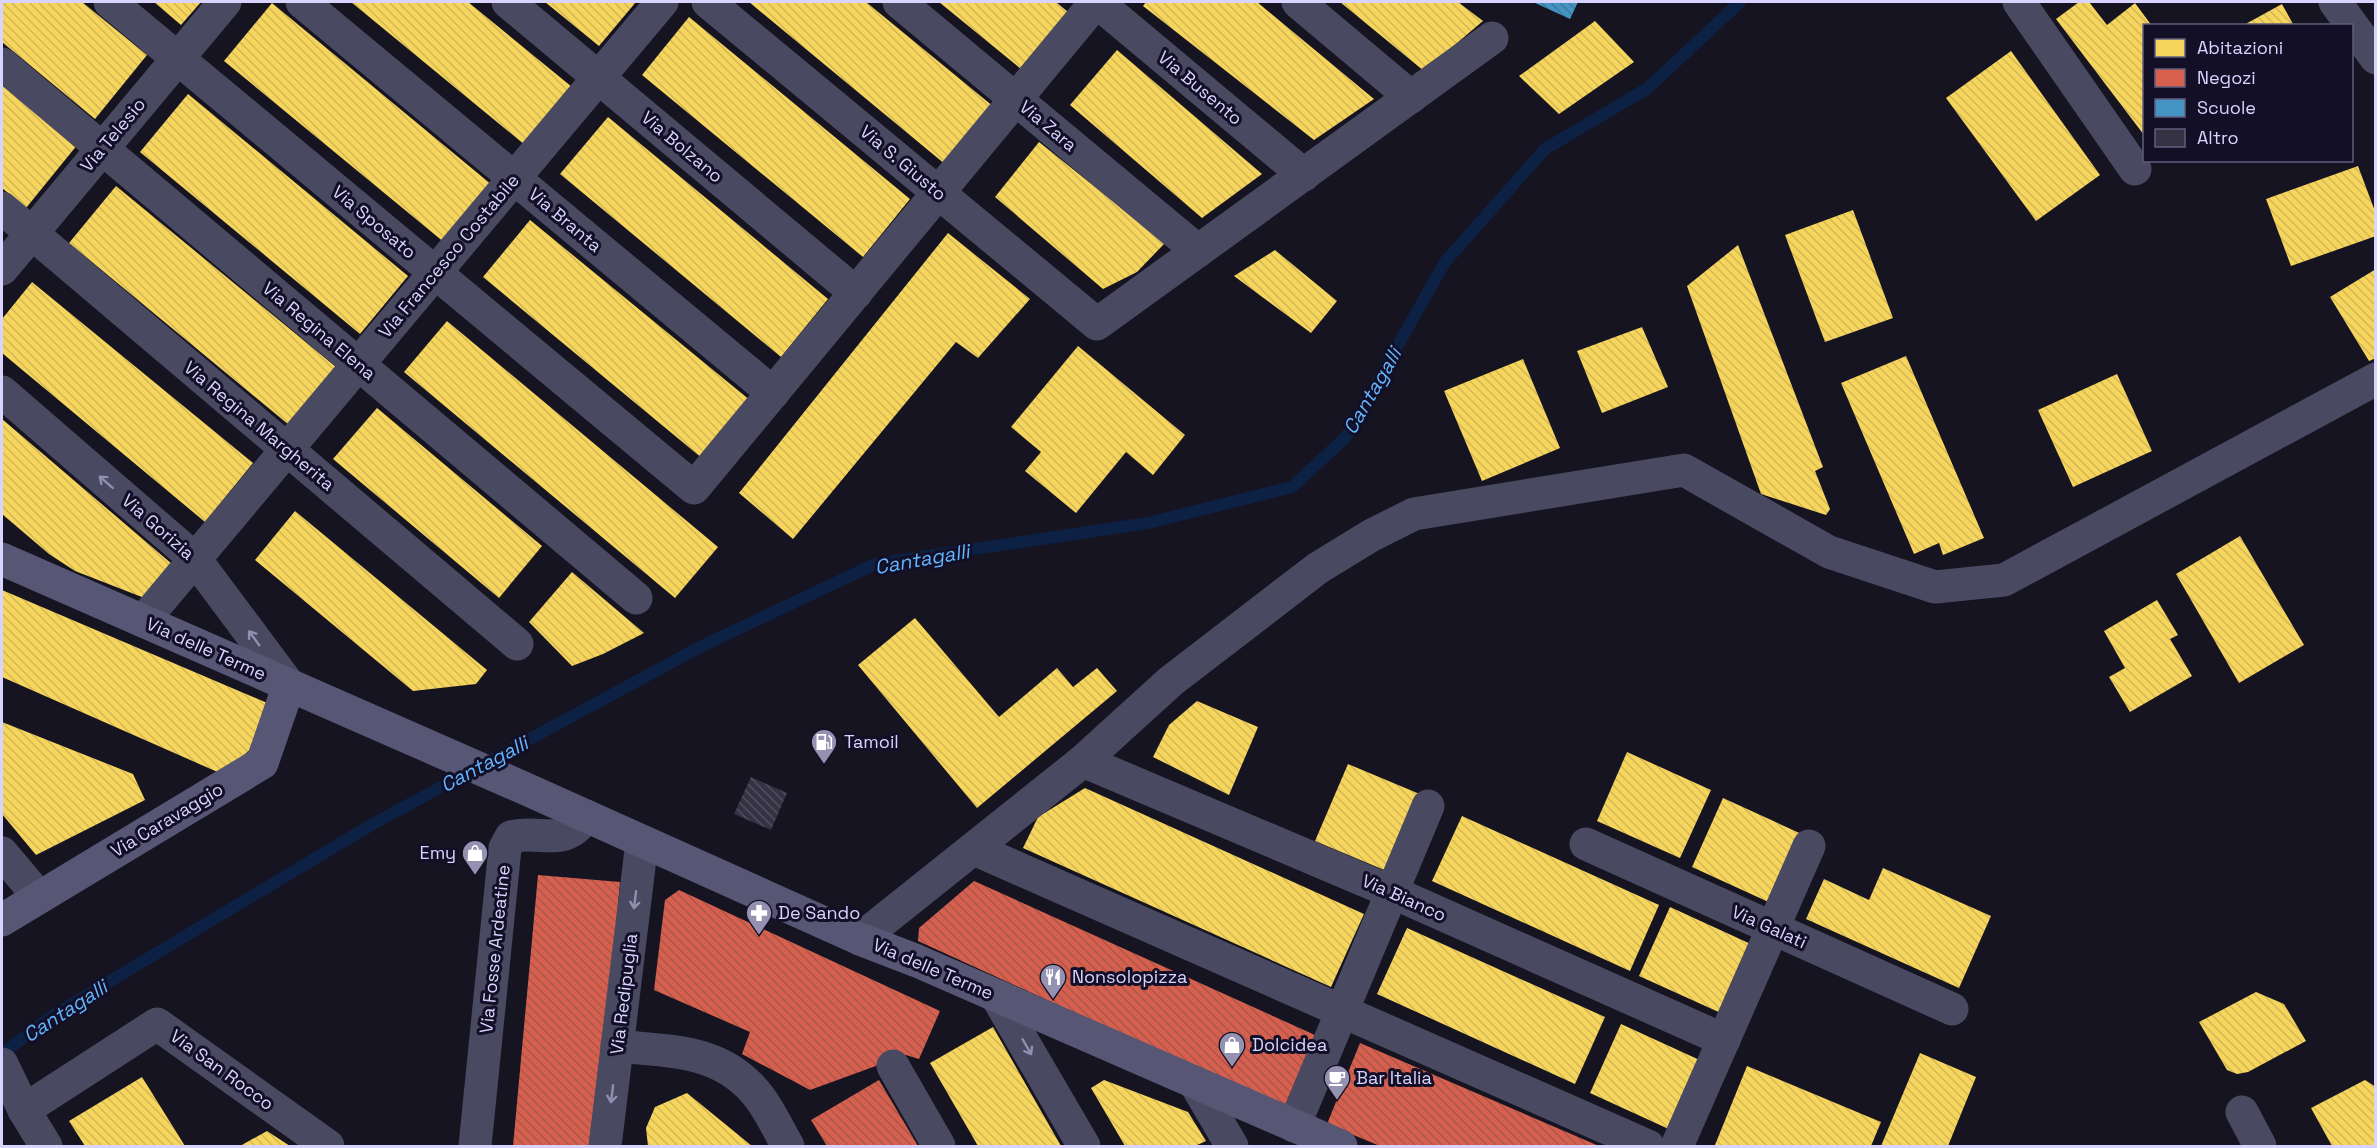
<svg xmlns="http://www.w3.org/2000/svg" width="2377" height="1148" font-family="'Space Grotesk',sans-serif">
	<defs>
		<pattern id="homes-back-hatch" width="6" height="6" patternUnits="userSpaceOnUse" patternTransform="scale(1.5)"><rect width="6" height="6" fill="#f6d55c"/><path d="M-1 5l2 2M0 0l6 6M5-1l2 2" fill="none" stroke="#d2b759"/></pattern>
		<pattern id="shops-back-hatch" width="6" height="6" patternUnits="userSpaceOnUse" patternTransform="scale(1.5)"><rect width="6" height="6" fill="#d6604d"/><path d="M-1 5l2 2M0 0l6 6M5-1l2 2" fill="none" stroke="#a9564d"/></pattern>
		<pattern id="schools-back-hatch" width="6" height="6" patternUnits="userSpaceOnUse" patternTransform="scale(1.5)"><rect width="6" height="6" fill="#4393c3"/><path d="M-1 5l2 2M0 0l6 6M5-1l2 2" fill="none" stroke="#427a9f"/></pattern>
		<pattern id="building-back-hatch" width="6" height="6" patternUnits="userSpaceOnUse" patternTransform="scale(1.5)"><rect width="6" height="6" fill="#343243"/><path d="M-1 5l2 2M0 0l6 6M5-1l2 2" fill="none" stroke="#514f5f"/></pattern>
	</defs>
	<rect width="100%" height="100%" fill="#161421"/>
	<g fill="url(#homes-back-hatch)">
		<polygon points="2,2 82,2 147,55 95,119 2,42"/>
		<polygon points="154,2 201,2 181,25"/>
		<polygon points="351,2 468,2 572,87 525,145"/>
		<polygon points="545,2 636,2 599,46"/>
		<polygon points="749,2 866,2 994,107 946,165"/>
		<polygon points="939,2 1056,2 1068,12 1021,69"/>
		<polygon points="1146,2 1257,2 1374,99 1314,140 1143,6"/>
		<polygon points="1340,2 1458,2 1483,21 1424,71"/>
		<polygon points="2079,2 2089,2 2107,25 2135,3 2152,26 2144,26 2144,135 2056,19"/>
		<polygon points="272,3 492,185 445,243 224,61"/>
		<polygon points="2282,4 2294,26 2242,26"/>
		<polygon points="689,17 910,199 863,257 642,75"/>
		<polygon points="1595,21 1634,62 1559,114 1519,76"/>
		<polygon points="1117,50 1262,174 1202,218 1070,105"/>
		<polygon points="2011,51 2100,175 2036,221 1946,98"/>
		<polygon points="2,81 78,144 26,208 2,188"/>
		<polygon points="188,94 408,276 360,334 140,152"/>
		<polygon points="608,117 828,299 781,357 560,174"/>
		<polygon points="1039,142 1165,243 1137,272 1103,289 995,197"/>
		<polygon points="2358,166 2376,214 2376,236 2291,266 2266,199"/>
		<polygon points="116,186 336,367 289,425 69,243"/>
		<polygon points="1853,210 1893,318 1825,342 1785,235"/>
		<polygon points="530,220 751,401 703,459 483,277"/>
		<polygon points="948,233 1030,299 978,358 956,342 793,539 739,493"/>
		<polygon points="1738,245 1823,467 1815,471 1830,509 1826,515 1761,494 1687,286"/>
		<polygon points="1275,250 1337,301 1311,333 1234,276"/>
		<polygon points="2376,269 2376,358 2369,361 2330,297"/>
		<polygon points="32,282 253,463 205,522 2,353 2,319"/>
		<polygon points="447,321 718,547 675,598 404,372"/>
		<polygon points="1642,327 1668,387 1602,413 1577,351"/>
		<polygon points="1078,346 1185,435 1153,475 1126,452 1076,513 1025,471 1041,452 1011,427"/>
		<polygon points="1906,356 1984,538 1943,555 1939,543 1914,554 1841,383"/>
		<polygon points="1523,359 1560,448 1482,481 1444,391"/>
		<polygon points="2117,374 2152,451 2073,487 2038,410"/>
		<polygon points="377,408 542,546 499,598 333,459"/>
		<polygon points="2,419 172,564 147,599 75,571 49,554 2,514"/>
		<polygon points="295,511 487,670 476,684 413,691 255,560"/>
		<polygon points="2240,536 2304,645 2239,683 2176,574"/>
		<polygon points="572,572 644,633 603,654 572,666 529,622"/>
		<polygon points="2,590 272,705 252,748 222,774 2,677"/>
		<polygon points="2157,600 2178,635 2170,639 2192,676 2130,712 2109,677 2125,668 2104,631"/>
		<polygon points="915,618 999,717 1057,668 1073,687 1097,668 1117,691 977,808 858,665"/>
		<polygon points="1197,701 1258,727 1229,795 1153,757 1169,725"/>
		<polygon points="2,722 133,774 145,800 36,855 2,814"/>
		<polygon points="1627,752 1711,790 1680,858 1597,821"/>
		<polygon points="1348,764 1422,795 1389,872 1315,841"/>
		<polygon points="1085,788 1364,914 1331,987 1023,848 1038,817"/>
		<polygon points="1723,798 1806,836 1775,905 1692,867"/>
		<polygon points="1462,816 1659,905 1630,971 1432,881"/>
		<polygon points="1883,868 1991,916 1959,988 1806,919 1824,879 1869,900"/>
		<polygon points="1670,907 1753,945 1723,1014 1639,976"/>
		<polygon points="1407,928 1605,1017 1575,1084 1377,994"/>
		<polygon points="2256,992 2284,1004 2306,1041 2248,1072 2237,1074 2227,1070 2199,1022"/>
		<polygon points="1621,1024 1704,1062 1673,1131 1590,1093"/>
		<polygon points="993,1027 1061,1146 978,1146 930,1063"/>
		<polygon points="1920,1053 1976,1077 1948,1146 1881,1146"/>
		<polygon points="1747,1066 1881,1122 1871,1146 1719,1146 1715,1145"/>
		<polygon points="142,1077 185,1146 85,1146 69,1121"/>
		<polygon points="1104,1080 1188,1112 1206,1141 1195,1146 1125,1146 1091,1088"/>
		<polygon points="2365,1080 2376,1087 2376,1146 2332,1146 2311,1108"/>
		<polygon points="687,1093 752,1146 648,1146 646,1128 655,1107"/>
		<polygon points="267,1131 290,1146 240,1146"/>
	</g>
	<g fill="url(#shops-back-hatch)">
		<polygon points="538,875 620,882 596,1146 513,1146"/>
		<polygon points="974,881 1315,1035 1284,1108 918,941 919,928"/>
		<polygon points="679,890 940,1011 919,1059 906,1055 810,1090 742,1054 750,1032 654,990 665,900"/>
		<polygon points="1360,1043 1599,1146 1380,1146 1327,1124"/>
		<polygon points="879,1080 918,1146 827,1146 811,1120"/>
	</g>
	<polygon fill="url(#schools-back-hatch)" points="1533,2 1578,2 1570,19"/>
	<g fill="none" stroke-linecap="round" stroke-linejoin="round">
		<polyline stroke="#0d2144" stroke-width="12" points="2,1054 52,1016 371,825 700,647 875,564 1148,523 1292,487 1346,437 1445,262 1545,149 1648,88 1740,2"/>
	</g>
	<polygon fill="url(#building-back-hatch)" points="751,777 787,793 771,830 734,814"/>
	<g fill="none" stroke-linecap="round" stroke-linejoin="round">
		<g stroke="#4a4962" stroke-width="33">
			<polyline points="110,2 694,488 1096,2"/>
			<polyline points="302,2 773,393"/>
			<polyline points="508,2 856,293"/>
			<polyline points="708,2 1097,324 1492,38"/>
			<polyline points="899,2 1198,251"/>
			<polyline points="1097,2 1304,175"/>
			<polyline points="1298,2 1411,97"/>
			<polyline points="2019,2 2135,169"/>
			<polyline points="2335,2 2376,58"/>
			<polyline points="2,64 636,598"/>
			<polyline points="2,208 517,644"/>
			<polyline points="2,269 225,2"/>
			<polyline points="2,392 195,559 289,685"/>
			<polyline points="143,621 662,2"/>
			<polyline points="1083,761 1392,892 1724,1040"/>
			<polyline points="1586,844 1952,1009"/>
			<polyline points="974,849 1648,1146"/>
			<polyline points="2,853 39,897"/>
			<polyline points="860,939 1083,761 1171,681 1318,568 1372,535 1414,514 1684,470 1829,552 1935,587 2004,580 2376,379"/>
			<polyline points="997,997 1084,1146"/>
			<path d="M 617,1046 C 673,1052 723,1049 760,1098 C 771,1113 779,1131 788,1146"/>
			<polyline points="2,1064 24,1110 46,1146"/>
			<polyline points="893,1066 939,1146"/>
			<polyline points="1195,1083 1232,1146"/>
			<polyline points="24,1110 157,1024 328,1146"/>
			<polyline points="2242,1112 2260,1146"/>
			<polyline points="1294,1126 1428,806"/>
			<path d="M 475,1146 L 505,848 L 511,837 C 541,829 565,849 586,816"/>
			<polyline points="605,1146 642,842"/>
			<polyline points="1677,1146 1809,846"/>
		</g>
		<g stroke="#575674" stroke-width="33">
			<polyline points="2,559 526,789 860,939 917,961 1341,1146"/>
			<polyline points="2,920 262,763 289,685"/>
		</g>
	</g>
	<defs><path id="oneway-shaft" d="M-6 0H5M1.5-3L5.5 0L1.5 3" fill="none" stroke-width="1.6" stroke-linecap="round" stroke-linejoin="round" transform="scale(1.5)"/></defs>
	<g stroke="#928eb0">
		<use href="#oneway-shaft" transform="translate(106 482) rotate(-139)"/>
		<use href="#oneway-shaft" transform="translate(254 638) rotate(-126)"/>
		<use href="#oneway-shaft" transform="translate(635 900) rotate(97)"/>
		<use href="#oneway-shaft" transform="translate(1027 1047) rotate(60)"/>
		<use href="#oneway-shaft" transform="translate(612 1094) rotate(97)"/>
	</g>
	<defs>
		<g id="fuel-pin" transform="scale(1.35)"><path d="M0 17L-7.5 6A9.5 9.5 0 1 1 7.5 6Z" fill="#9591b1" stroke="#130f26"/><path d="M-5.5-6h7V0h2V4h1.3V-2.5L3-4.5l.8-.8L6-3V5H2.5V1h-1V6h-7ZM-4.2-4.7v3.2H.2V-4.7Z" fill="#fff"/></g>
		<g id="shop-pin" transform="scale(1.35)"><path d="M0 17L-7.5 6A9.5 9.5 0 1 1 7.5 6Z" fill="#9591b1" stroke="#130f26"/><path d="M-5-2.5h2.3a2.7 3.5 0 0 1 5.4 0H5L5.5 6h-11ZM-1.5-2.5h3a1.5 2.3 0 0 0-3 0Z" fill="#fff"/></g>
		<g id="pharmacy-pin" transform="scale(1.35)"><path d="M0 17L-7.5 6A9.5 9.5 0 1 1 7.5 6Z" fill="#9591b1" stroke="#130f26"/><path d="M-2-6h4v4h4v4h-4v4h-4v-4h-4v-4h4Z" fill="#fff"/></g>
		<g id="restaurant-pin" transform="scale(1.35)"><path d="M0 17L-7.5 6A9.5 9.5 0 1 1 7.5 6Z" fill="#9591b1" stroke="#130f26"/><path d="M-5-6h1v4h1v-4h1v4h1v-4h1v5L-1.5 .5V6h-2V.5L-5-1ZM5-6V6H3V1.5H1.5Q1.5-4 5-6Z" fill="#fff"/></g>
		<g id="cafe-pin" transform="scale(1.35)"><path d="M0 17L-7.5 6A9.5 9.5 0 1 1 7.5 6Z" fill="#9591b1" stroke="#130f26"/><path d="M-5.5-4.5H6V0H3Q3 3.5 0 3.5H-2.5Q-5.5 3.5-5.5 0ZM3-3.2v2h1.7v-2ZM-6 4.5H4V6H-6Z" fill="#fff"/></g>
	</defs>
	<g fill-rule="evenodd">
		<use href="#fuel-pin" x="824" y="742"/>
		<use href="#shop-pin" x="475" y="853"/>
		<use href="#pharmacy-pin" x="759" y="913"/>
		<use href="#restaurant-pin" x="1053" y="977"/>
		<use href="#shop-pin" x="1232" y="1045"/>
		<use href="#cafe-pin" x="1337" y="1078"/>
	</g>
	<g text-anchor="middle" stroke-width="6" stroke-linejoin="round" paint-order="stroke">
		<g font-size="18" fill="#d9d4ff" stroke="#130f26">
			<text transform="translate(1200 88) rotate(40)" y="6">Via Busento</text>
			<text transform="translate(1048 126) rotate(40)" y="6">Via Zara</text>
			<text transform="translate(113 135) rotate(-50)" y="6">Via Telesio</text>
			<text transform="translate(682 147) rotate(40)" y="6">Via Bolzano</text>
			<text transform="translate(903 163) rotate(40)" y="6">Via S. Giusto</text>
			<text transform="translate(565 220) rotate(40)" y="6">Via Branta</text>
			<text transform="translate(374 222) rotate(40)" y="6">Via Sposato</text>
			<text transform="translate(449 256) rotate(-50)" y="6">Via Francesco Costabile</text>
			<text transform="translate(319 331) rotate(40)" y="6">Via Regina Elena</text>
			<text transform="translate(259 426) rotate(40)" y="6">Via Regina Margherita</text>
			<text transform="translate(158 527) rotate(41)" y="6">Via Gorizia</text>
			<text transform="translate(206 649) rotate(24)" y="6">Via delle Terme</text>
			<text transform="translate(167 820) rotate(-31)" y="6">Via Caravaggio</text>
			<text transform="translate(1404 898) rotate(24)" y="6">Via Bianco</text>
			<text transform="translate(1769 927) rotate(24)" y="6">Via Galati</text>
			<text transform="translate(495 949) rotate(-84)" y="6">Via Fosse Ardeatine</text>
			<text transform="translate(933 969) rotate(23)" y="6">Via delle Terme</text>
			<text transform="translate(624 994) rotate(-83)" y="6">Via Redipuglia</text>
			<text transform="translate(222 1070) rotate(36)" y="6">Via San Rocco</text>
		</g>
		<g font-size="18" fill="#d9d4ff" stroke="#130f26" text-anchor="start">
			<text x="844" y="748">Tamoil</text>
			<text x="456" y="859" text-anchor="end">Emy</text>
			<text x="778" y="919">De Sando</text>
			<text x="1072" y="983">Nonsolopizza</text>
			<text x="1252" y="1051">Dolcidea</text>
			<text x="1356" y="1084">Bar Italia</text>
		</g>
		<g font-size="20" font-style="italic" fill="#62b6ff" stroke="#130f26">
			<text transform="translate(1372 391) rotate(-60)" y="7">Cantagalli</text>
			<text transform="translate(922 559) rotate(-10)" y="7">Cantagalli</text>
			<text transform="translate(484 764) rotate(-28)" y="7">Cantagalli</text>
			<text transform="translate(65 1011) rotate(-33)" y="7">Cantagalli</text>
		</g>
	</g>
	<rect width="2377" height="1148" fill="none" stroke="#d9d4ff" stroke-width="6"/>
	<rect x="2143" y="24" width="210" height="138" fill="#130f26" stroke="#625e7d" stroke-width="1.5"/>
	<rect x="2155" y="39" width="30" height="18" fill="#f6d55c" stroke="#625e7d" stroke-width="1.5"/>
	<text x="2197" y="54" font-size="18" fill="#d9d4ff">Abitazioni</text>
	<rect x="2155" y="69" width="30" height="18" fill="#d6604d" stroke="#625e7d" stroke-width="1.5"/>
	<text x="2197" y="84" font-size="18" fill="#d9d4ff">Negozi</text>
	<rect x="2155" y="99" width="30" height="18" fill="#4393c3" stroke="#625e7d" stroke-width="1.5"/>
	<text x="2197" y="114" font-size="18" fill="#d9d4ff">Scuole</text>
	<rect x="2155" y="129" width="30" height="18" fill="#343243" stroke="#625e7d" stroke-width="1.5"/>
	<text x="2197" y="144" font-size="18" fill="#d9d4ff">Altro</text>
</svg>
